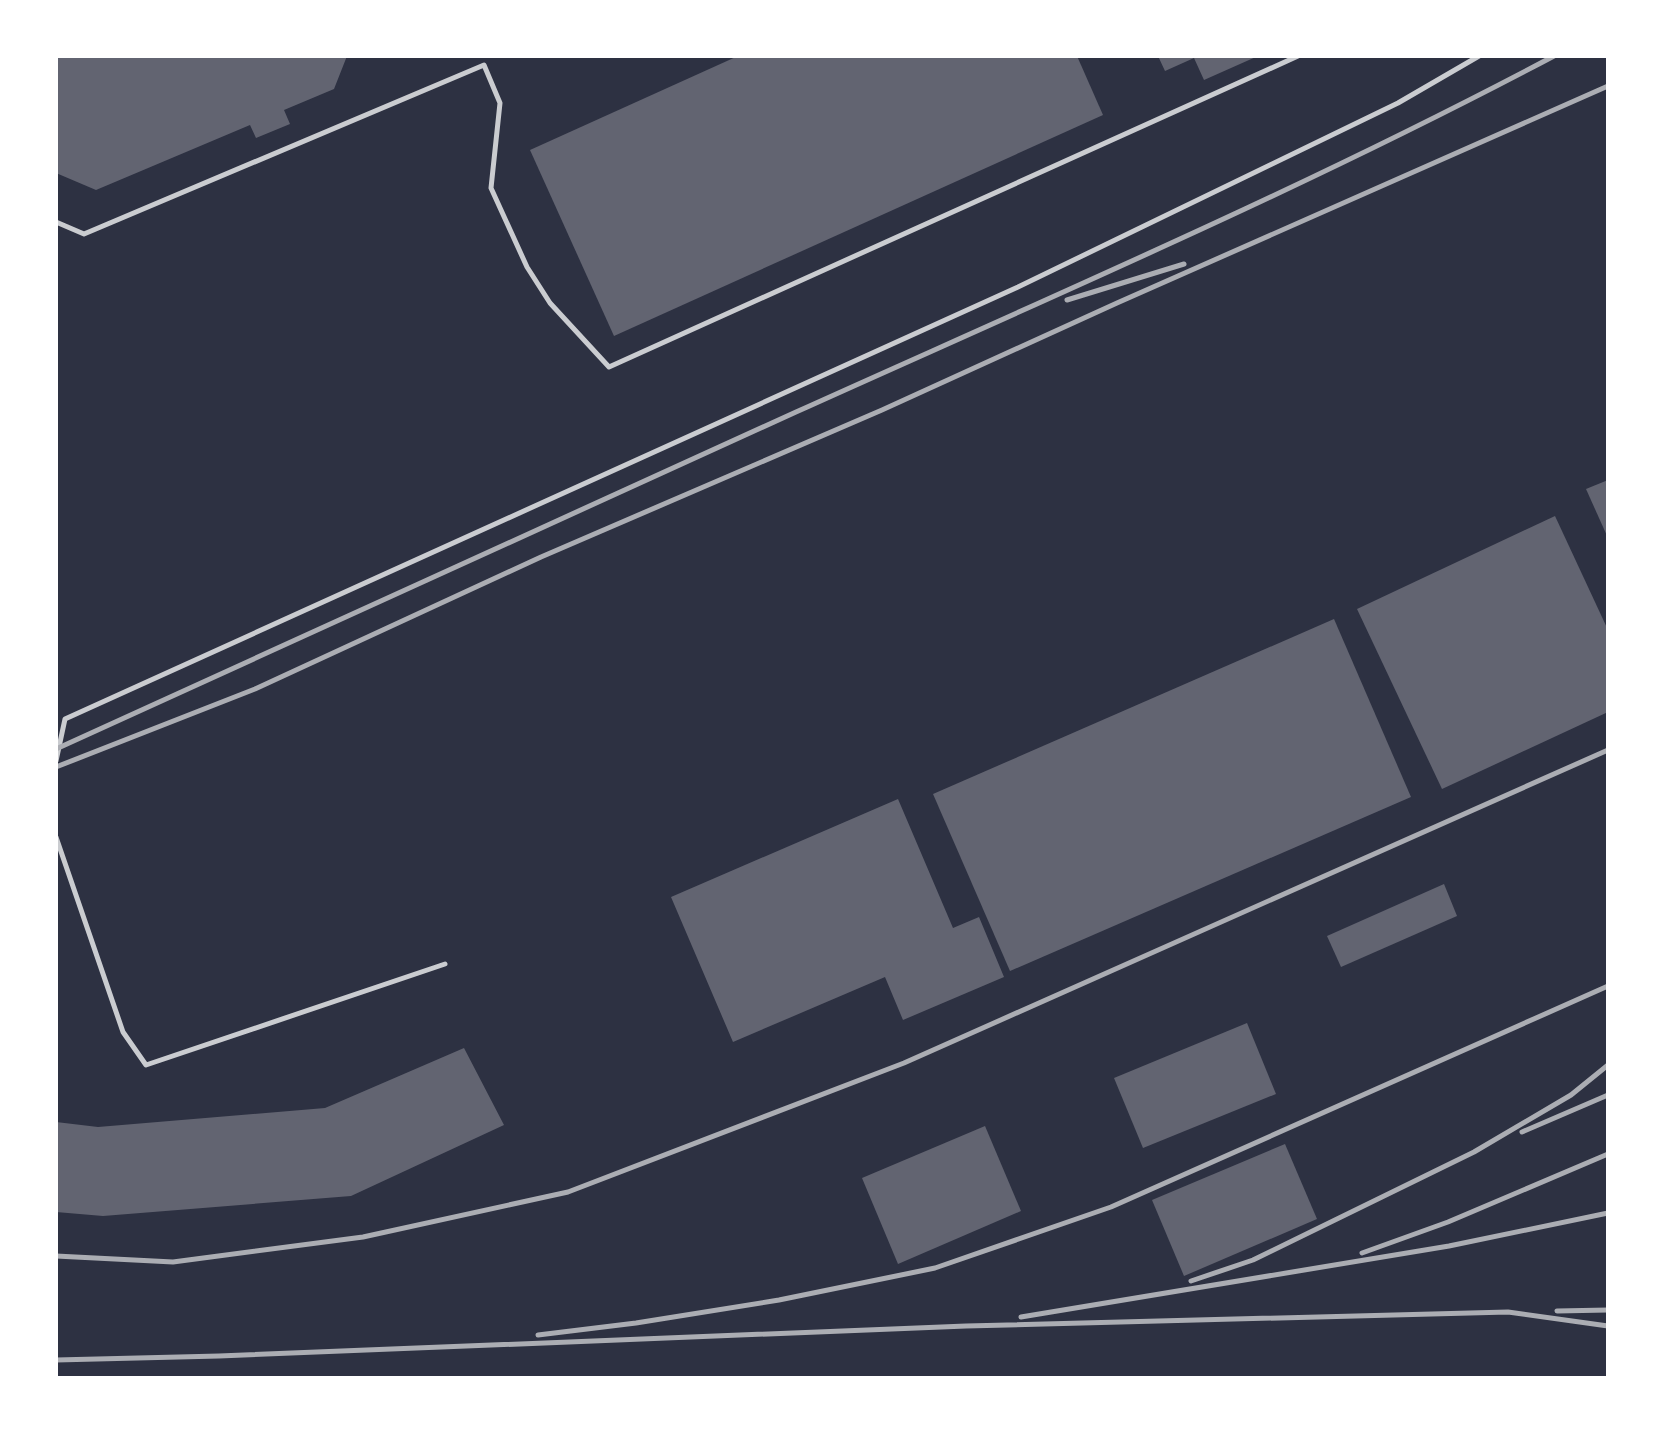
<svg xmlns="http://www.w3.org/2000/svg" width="1664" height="1434" font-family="Raleway,sans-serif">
	<rect width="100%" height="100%" fill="#2d3142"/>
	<g fill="#626471">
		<polygon points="56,56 347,56 334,89 284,110 290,124 256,138 250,125 96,190 56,173"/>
		<polygon points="738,56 1077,56 1103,115 614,336 530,150"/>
		<polygon points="1158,56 1258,56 1204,80 1194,58 1165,71"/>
		<polygon points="1608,480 1608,538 1586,489"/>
		<polygon points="1555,516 1608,630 1608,712 1442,789 1357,609"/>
		<polygon points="1334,619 1411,797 1010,971 933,794"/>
		<polygon points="898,799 953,928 979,917 1004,977 903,1020 885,977 733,1042 671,897"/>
		<polygon points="1444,884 1457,916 1341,967 1327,936"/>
		<polygon points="1247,1023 1276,1094 1143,1148 1114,1078"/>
		<polygon points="464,1048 504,1125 351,1196 103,1216 56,1212 56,1122 98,1127 325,1108"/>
		<polygon points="985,1126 1021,1211 898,1264 862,1178"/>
		<polygon points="1285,1144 1317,1219 1184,1276 1152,1200"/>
	</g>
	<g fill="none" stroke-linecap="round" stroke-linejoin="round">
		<g stroke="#caccd0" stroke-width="5">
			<polyline points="56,222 84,234 484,65 500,103 491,188 527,267 550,303 609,367 1298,56"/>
			<polyline points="56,761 65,719 1018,287 1398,103 1479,56"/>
			<polyline points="56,837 123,1032 146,1065 445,964"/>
		</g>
		<g stroke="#abadb3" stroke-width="5">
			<polyline points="1067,300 1184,264"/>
			<path d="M 56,749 C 303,637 549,524 796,412 C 1051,297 1307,187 1554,56"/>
			<polyline points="56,767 255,689 541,557 882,410 1117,303 1608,86"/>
			<polyline points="1522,1132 1608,1095"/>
			<polyline points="1362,1253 1448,1222 1608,1154"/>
			<polyline points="56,1256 173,1262 363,1237 568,1192 904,1063 1608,750"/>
			<polyline points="1191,1281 1253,1260 1474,1152 1571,1095 1608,1065"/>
			<polyline points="1557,1311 1608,1310"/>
			<polyline points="1021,1317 1449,1246 1608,1213"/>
			<polyline points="538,1335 636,1323 779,1300 935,1268 1111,1207 1608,986"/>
			<polyline points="56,1360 219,1356 966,1326 1508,1312 1608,1326"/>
		</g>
	</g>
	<rect width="1664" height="1434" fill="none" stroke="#ffffff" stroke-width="116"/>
</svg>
